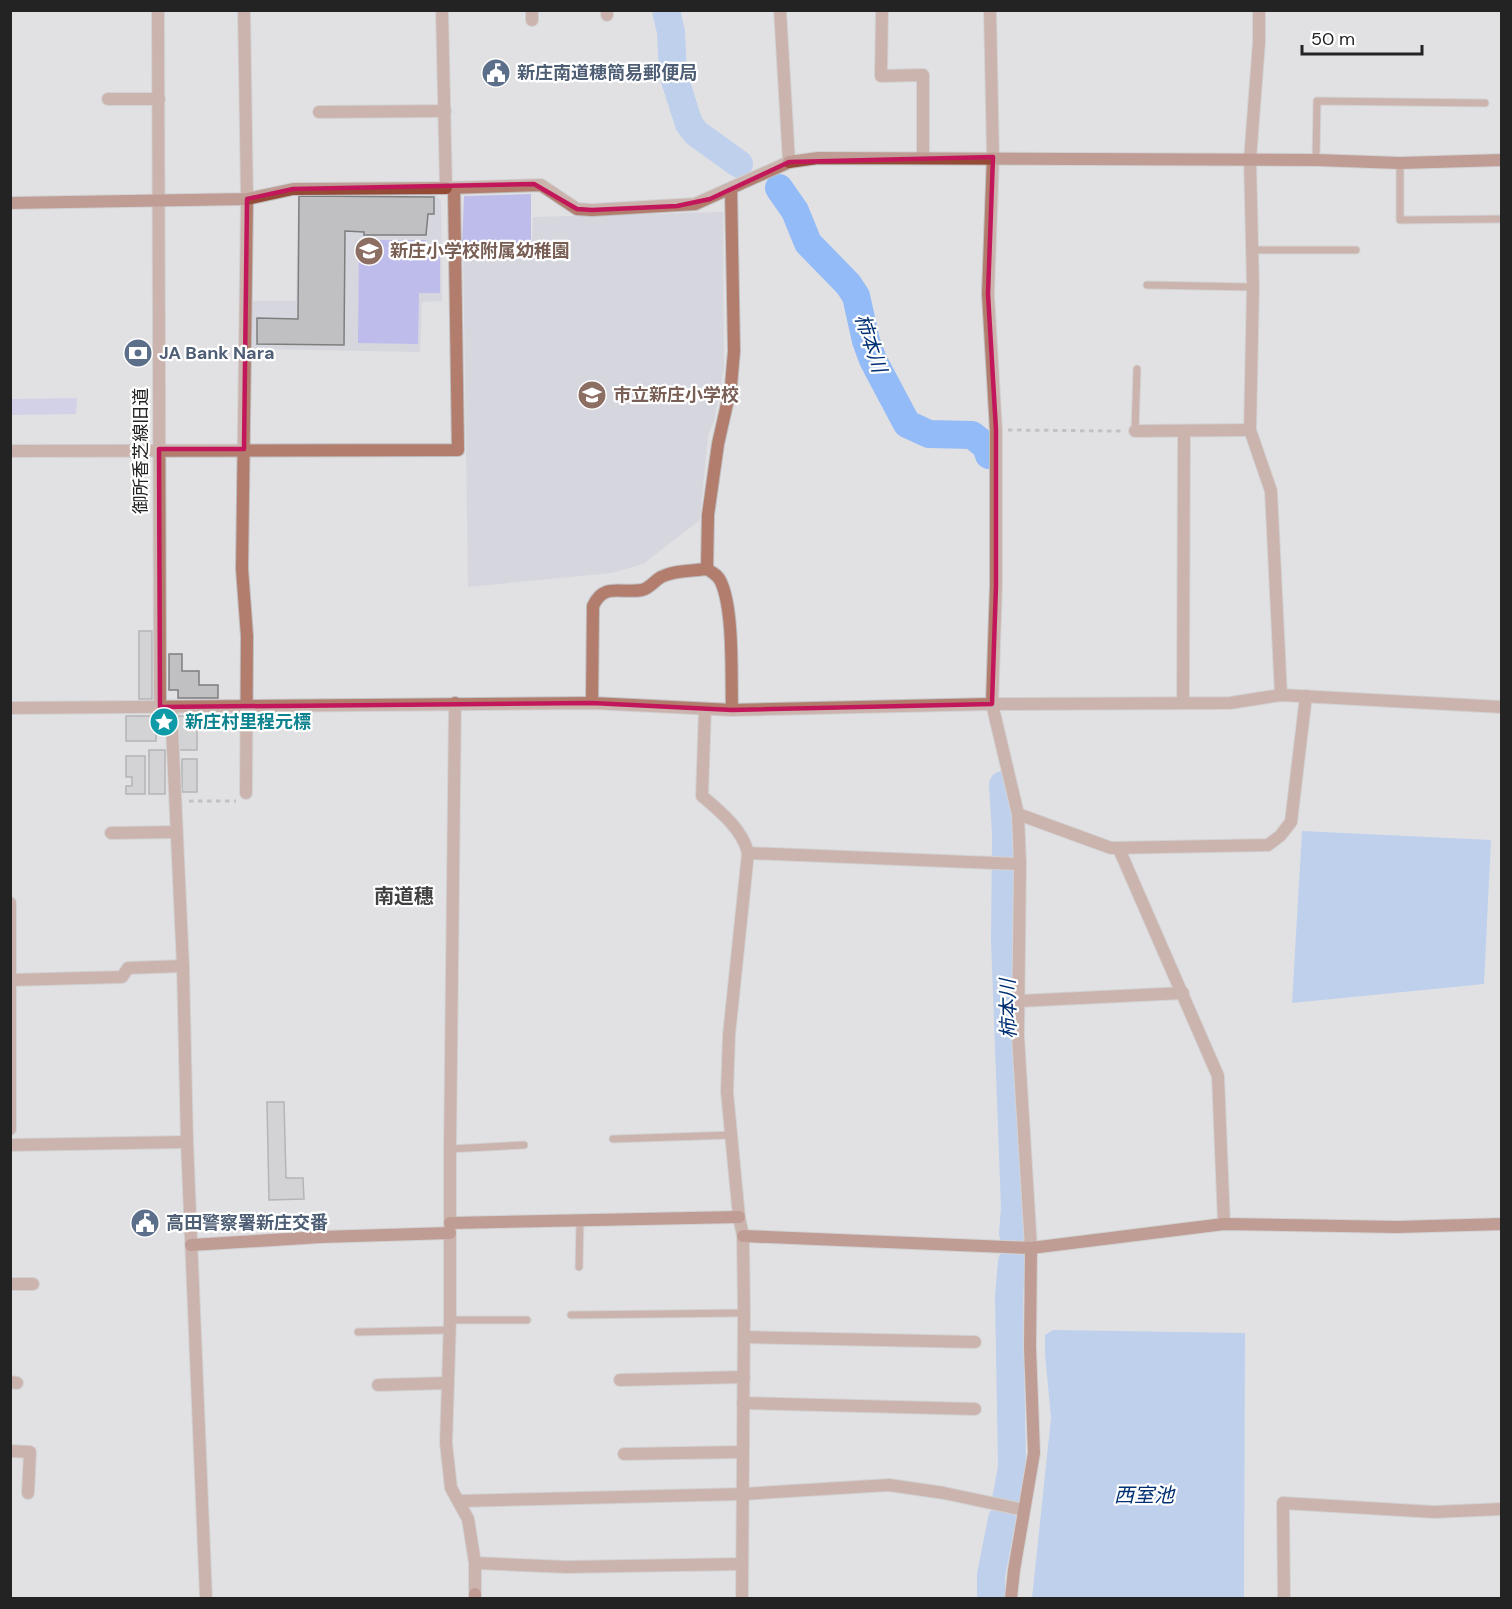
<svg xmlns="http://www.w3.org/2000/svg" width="1512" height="1609" font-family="'DM Sans','Noto Sans JP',sans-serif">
	<rect width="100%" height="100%" fill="#e1e1e3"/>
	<g fill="#d6d6df">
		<polygon points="436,195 441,201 442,301 422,302 420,352 249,349 249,301 296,301 298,197"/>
		<polygon points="723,212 724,369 714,421 708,436 700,520 643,564 612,573 468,587 463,246 532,243 533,217"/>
	</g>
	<g fill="#bebceb">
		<polygon points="531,194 531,242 462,245 464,196"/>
		<polygon points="359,240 426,240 426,253 440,253 440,293 419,293 418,344 358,343"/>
		<polygon points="77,398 76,414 11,415 11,399"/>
	</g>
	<g fill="#93bbf7">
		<polygon points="1302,831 1491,840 1484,984 1292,1003"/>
		<polygon points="1053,1330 1245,1333 1244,1598 1032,1598 1051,1418 1045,1354 1045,1335"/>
	</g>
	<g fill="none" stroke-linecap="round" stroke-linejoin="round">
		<g stroke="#93bbf7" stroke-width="28">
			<polyline points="666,10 671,32 673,74 689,124 696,133 739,164"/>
			<polyline points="779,188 795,211 808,243 848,284 856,296 866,341 873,360 907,424 929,434 972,435 986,446 989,455"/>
			<polyline points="1003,785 1006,833 1005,941 1015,1208 1013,1233"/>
			<polyline points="1006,1500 1012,1468 1009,1296 1012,1262"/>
			<polyline points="991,1598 991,1575 1002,1519"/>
		</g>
	</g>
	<g fill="#c0bfc1" stroke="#7e7e7f" stroke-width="1.5">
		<polygon points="299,196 434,197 434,214 428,214 426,235 364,235 364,232 345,231 344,345 257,344 257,318 298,319"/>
		<rect x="139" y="631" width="13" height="68"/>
		<polygon points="169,654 182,654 182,671 199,671 199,685 218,685 218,698 178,698 178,690 169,690"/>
		<rect x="126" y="716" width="30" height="25"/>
		<rect x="178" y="716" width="19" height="34"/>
		<rect x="149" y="750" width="16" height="44"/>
		<polygon points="126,756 145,756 145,794 126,794 126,786 132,786 132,777 126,777"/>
		<rect x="182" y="759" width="15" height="33"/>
		<polygon points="267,1102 284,1102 286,1178 303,1178 304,1199 269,1200"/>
	</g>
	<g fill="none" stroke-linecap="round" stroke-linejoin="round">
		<g stroke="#bfbfc1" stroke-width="9">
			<g id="lane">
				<polyline points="1316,160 1317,101 1485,103"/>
				<polyline points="1400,163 1400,220 1502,219"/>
				<polyline points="1252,250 1356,250"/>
				<polyline points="1147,285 1253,287"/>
				<polyline points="1135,431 1137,369"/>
				<polyline points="613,1139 732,1135"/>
				<polyline points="450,1149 524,1145"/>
				<polyline points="579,1267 580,1221"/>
				<polyline points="571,1315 744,1313"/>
				<polyline points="450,1320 527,1320"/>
				<polyline points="358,1332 449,1330"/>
			</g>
		</g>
		<g stroke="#bfbfc1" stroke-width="14">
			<g id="street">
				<polyline points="158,10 160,707"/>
				<polyline points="244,10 247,199 242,569 247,636 246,793"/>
				<polyline points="442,10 446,188 541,185 577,209 592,210 695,204 789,162 780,10"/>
				<polyline points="532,10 532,20"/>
				<polyline points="607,10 607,15"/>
				<polyline points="882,10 881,76 923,75 923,158"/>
				<polyline points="990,10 993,157 988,294 996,430 996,586 992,704 1018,814 1020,864 1018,1036 1031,1248"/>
				<polyline points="1259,10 1259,42 1250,160 1253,287 1250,430 1271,491 1281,695"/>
				<polyline points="108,99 159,99"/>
				<polyline points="319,112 445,111"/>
				<polyline points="1135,431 1250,430"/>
				<polyline points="10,451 458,450 454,188"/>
				<path d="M 707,569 C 713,573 718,575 721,582 C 734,611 731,677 732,710"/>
				<polyline points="455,703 450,1149 450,1320 446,1443 451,1488 468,1519 475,1563 475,1594"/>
				<path d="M 592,703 L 593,606 C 604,582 621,594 642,590 C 650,588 654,581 661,577 C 675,570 692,571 707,569 L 708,515 L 718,444 L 731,386 L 734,351 L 731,189"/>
				<polyline points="1183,703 1184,431"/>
				<polyline points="171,707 183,966 187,1142 206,1598"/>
				<polyline points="10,708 592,703 732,710 992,704 1230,703 1281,695 1502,707"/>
				<path d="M 705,709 L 702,796 C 720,811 743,830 748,853 L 729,1035 L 727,1092 L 739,1217 L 743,1236 L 744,1313 L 742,1598"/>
				<polyline points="1018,814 1111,848 1268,845 1280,836 1291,822 1306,696"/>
				<polyline points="111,833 176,832"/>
				<polyline points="1119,849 1218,1076 1224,1224"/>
				<polyline points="748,853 1020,864"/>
				<polyline points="10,903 10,1129"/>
				<polyline points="10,980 122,977 128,968 183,966"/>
				<polyline points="1019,1001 1183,993"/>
				<polyline points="10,1145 187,1142"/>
				<polyline points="10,1284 33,1284"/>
				<polyline points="744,1337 975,1342"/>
				<polyline points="620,1380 744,1377"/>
				<polyline points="10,1382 17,1383"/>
				<polyline points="378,1385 448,1383"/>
				<polyline points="743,1403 975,1409"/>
				<polyline points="10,1451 30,1452 28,1493"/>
				<polyline points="624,1454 742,1452"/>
				<polyline points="459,1501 743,1494 889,1485 944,1493 1024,1510"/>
				<polyline points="475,1563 567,1567 742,1564"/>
				<polyline points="1284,1598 1283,1503 1434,1512 1502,1509"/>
			</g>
		</g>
		<g stroke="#bfbfc1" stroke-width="14">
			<g id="secondary">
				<polyline points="789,162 818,158 1316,160 1400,163 1502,160"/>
				<polyline points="10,203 247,199 293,189 446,188"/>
				<polyline points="450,1223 739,1217"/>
				<polyline points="743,1236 1031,1248 1224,1224 1397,1227 1502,1224"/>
				<polyline points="191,1245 321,1237 450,1233"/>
				<polyline points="475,1594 475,1598"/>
				<polyline points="1011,1598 1014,1570 1034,1453 1030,1347 1031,1248"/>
			</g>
		</g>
		<g stroke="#9c9c9d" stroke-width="3" stroke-dasharray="4.5 4.5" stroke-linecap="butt">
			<polyline points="1008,430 1121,431"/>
			<polyline points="189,801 236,801"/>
		</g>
		<use href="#lane" stroke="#b27d6d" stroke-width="7"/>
		<use href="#street" stroke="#b27d6d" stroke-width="12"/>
		<use href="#secondary" stroke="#954a35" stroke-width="12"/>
	</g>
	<path d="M0 0H1512V1609H0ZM 993,157 L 988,294 L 996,430 L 996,586 L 992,704 L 732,710 L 592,703 L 160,707 L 159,449 L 244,449 L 247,199 L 293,189 L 534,184 L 577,209 L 592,210 L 677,206 L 710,199 L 789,162 Z" fill="#e1e1e3" fill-opacity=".55" fill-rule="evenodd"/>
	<path fill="none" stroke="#c2185b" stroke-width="4.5" stroke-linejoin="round" d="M 993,157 L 988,294 L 996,430 L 996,586 L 992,704 L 732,710 L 592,703 L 160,707 L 159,449 L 244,449 L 247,199 L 293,189 L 534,184 L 577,209 L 592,210 L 677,206 L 710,199 L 789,162 Z"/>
	<defs>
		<g id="civic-disc" transform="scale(1.5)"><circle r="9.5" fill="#5c6f8a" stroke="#fff"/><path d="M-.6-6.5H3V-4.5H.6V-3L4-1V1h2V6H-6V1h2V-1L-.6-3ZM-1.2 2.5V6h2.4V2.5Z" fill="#fff"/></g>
		<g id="school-disc" transform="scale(1.5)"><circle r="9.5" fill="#8d6e63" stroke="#fff"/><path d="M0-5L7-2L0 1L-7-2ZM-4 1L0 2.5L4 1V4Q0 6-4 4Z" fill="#fff"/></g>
		<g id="bank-disc" transform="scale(1.5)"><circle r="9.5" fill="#5c6f8a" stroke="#fff"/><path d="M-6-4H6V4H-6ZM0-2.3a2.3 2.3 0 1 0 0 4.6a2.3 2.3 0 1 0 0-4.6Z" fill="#fff"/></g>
		<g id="sight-disc" transform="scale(1.5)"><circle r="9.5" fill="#0f9aa8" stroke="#fff"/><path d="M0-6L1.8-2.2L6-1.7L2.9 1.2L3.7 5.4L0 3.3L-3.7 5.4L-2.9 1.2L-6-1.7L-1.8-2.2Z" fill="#fff"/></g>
	</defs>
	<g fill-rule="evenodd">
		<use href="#civic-disc" x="496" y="73"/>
		<use href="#school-disc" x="369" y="251"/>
		<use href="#bank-disc" x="138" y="353"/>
		<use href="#school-disc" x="592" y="395"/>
		<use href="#sight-disc" x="164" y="722"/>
		<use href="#civic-disc" x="145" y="1223"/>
	</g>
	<g text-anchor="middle" stroke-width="4.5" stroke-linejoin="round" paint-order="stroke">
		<g font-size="18" font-weight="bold" fill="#4e5e75" stroke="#fff" text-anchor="start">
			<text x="517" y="79">新庄南道穂簡易郵便局</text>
			<text x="159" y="359">JA Bank Nara</text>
			<text x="166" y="1229">高田警察署新庄交番</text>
		</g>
		<g font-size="18" font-weight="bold" fill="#785e54" stroke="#fff" text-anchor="start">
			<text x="390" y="257">新庄小学校附属幼稚園</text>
			<text x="613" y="401">市立新庄小学校</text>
		</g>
		<g font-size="18" fill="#232324" stroke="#fff">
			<text transform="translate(141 451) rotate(-90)" y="6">御所香芝線旧道</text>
		</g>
		<g font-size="18" font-weight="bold" fill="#0d838f" stroke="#fff" text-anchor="start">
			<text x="185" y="728">新庄村里程元標</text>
		</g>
		<g font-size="20" font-style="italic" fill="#003074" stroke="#fff">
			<text transform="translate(871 343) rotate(72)" y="7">柿本川</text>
			<text transform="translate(1008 1009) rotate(-91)" y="7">柿本川</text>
			<text x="1144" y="1502">西室池</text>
		</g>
		<g font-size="20" font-weight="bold" fill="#414142" stroke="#fff">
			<text x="404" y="903">南道穗</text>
		</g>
	</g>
	<rect width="1512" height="1609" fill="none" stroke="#232324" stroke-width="24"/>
	<path d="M1302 45v9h120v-9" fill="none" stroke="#232324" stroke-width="3"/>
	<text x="1311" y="45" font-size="18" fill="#232324" stroke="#ffffff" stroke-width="4.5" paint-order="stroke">50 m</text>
</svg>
